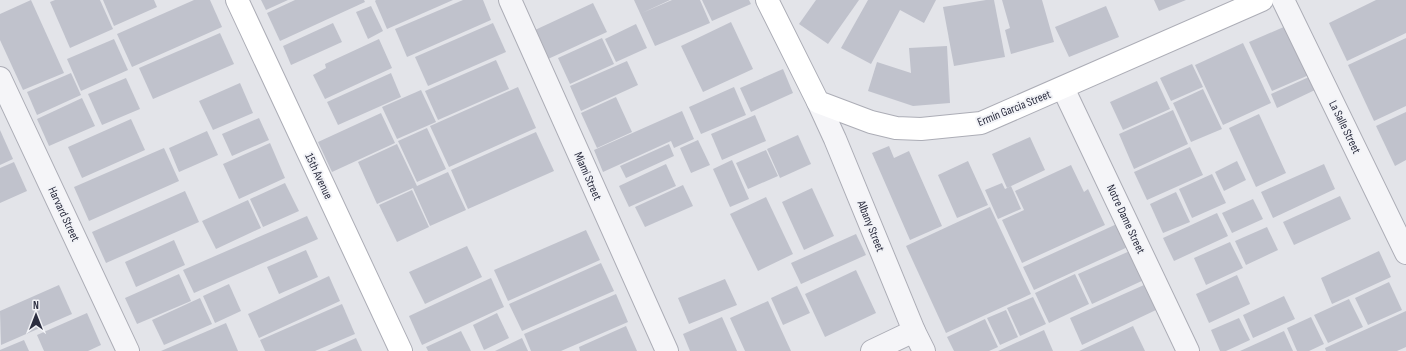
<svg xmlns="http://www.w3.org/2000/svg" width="1406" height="351" font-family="'Sofia Sans Condensed',sans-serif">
	<rect width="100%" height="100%" fill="#e3e4e9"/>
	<g fill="#c0c2cc">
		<polygon points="31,0 64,73 23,90 0,40 0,14"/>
		<polygon points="55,0 100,0 113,29 70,48 50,2"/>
		<polygon points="103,0 154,0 157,7 114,26"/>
		<polygon points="194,0 210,0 222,27 132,67 117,34"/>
		<polygon points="261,0 288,0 266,10"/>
		<polygon points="295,0 364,0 365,2 280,41 267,13"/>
		<polygon points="376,0 453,0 387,29 375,1"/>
		<polygon points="463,0 483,0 491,20 407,57 395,29"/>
		<polygon points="634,0 670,0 642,13 672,0 700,0 710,23 655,46"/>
		<polygon points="702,0 749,0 751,4 712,21"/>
		<polygon points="816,0 859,0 828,44 799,24"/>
		<polygon points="868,0 936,0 924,23 900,10 871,64 841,48"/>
		<polygon points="986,0 994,0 1005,57 954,66 943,7"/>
		<polygon points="1002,0 1042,0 1054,42 1011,54 1005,30 1010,28"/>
		<polygon points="1154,0 1186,0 1159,11"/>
		<polygon points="1376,0 1406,0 1406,33 1347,61 1329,23"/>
		<polygon points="593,3 607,32 548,59 535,30"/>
		<polygon points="371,6 383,31 368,39 356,12"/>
		<polygon points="1106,6 1119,37 1069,57 1055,27"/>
		<polygon points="731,22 753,69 703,92 681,46"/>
		<polygon points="333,23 342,42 291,65 283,46"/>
		<polygon points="493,23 506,52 428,86 415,57"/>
		<polygon points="636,24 647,48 616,62 605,39"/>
		<polygon points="1286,26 1309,75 1272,91 1249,42"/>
		<polygon points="220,33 234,64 153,99 139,68"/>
		<polygon points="602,38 614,64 570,84 558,58"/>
		<polygon points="1406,38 1406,106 1374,121 1348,65"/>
		<polygon points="114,39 128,70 81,91 67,59"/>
		<polygon points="379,39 392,68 325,99 313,75 326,68 325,64"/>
		<polygon points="1243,43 1271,103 1223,125 1195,65"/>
		<polygon points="947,46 950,103 913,106 868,91 877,62 911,73 909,48"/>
		<polygon points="496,60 509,89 438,120 425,91"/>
		<polygon points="627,61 638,85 581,111 570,86"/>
		<polygon points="1192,64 1203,87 1171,101 1160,78"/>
		<polygon points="783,69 793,93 751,112 740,88"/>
		<polygon points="71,73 81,95 37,115 27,92"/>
		<polygon points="391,73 401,97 338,125 327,102"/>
		<polygon points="1309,77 1315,90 1277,108 1271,94"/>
		<polygon points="126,78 140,109 102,125 88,94"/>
		<polygon points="1157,81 1170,109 1123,130 1110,102"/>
		<polygon points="240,83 253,113 213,130 199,101"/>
		<polygon points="518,87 536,128 449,167 430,126"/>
		<polygon points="734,87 746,115 701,134 689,107"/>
		<polygon points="1203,89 1222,129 1191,142 1173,103"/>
		<polygon points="421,90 436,122 397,139 382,107"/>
		<polygon points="616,97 632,132 597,148 581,113"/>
		<polygon points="82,98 95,126 49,146 37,119"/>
		<polygon points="1173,110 1188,144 1134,169 1119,134"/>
		<polygon points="682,111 694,139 674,148 671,141 603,172 594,150"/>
		<polygon points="1406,112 1406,160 1395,166 1376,126"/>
		<polygon points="381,113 395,143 332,172 318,142"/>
		<polygon points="1259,114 1286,173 1256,187 1229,128"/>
		<polygon points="755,115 766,141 722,160 711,134"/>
		<polygon points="259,118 269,140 232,156 222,134"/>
		<polygon points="131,119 145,150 82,178 68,147"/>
		<polygon points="427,128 446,169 417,182 398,141"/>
		<polygon points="0,130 13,159 0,165"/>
		<polygon points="207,131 218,155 179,172 169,148"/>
		<polygon points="536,132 554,171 468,209 451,170"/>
		<polygon points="798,135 811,164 780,178 767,149"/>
		<polygon points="1030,137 1045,170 1007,188 992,154"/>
		<polygon points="698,140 710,165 691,173 680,148"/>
		<polygon points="270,143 285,178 239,199 223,164"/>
		<polygon points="397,144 417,186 448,172 466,210 430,226 413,188 377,204 358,162"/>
		<polygon points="669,144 674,156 626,178 620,166"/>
		<polygon points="889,146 894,158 909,151 942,226 910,240 872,153"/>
		<polygon points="1190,147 1203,175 1147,200 1134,172"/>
		<polygon points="164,148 179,181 89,221 74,187"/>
		<polygon points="766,150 778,176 748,189 736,163"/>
		<polygon points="732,160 749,199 730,207 713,169"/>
		<polygon points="968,161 988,205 957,218 938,175"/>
		<polygon points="1237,161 1246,180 1224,191 1215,172"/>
		<polygon points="14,162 27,191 0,203 0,168"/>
		<polygon points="666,164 676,186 629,207 619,186"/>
		<polygon points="1324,164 1335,189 1273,218 1261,192"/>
		<polygon points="1071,165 1084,192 1088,189 1105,225 1022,263 1002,220 1024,210 1015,191"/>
		<polygon points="1212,174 1226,203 1192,218 1179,189"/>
		<polygon points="285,183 299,211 263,227 250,199"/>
		<polygon points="1002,183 1005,189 1011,186 1021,209 998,219 985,190"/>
		<polygon points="683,185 693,206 645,227 635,207"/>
		<polygon points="812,188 834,236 804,250 782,202"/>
		<polygon points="412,190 429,227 397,242 379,205"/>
		<polygon points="185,191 199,222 106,263 92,232"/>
		<polygon points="1176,192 1190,222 1163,233 1150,204"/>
		<polygon points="1340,196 1351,219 1294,245 1283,222"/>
		<polygon points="766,197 793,254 758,271 730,214"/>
		<polygon points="1253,199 1263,219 1232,233 1222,213"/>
		<polygon points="248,200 261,228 216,249 202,221"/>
		<polygon points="990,207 1031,294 946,333 906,246"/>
		<polygon points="1217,213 1228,236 1174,261 1163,238"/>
		<polygon points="307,216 318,239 194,293 183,270"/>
		<polygon points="1119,223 1130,246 1034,290 1023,267"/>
		<polygon points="1267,227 1278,250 1246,265 1235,241"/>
		<polygon points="586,230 600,260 508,301 494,270"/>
		<polygon points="856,234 866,255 801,284 791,263"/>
		<polygon points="174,240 185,265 136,287 125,262"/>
		<polygon points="1230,242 1243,268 1206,285 1194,258"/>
		<polygon points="467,246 482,277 425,304 409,272"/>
		<polygon points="306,250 318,277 279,294 267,267"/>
		<polygon points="1132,250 1146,279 1092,304 1078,274"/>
		<polygon points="1379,251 1391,277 1332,304 1321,278"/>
		<polygon points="601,263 614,291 522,331 509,304"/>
		<polygon points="856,270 876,313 825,337 805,294"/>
		<polygon points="179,274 191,301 137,324 125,298"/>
		<polygon points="1075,274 1089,304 1049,323 1035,293"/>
		<polygon points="1237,275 1250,304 1209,323 1196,294"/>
		<polygon points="329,276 340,301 259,338 248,314"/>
		<polygon points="491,278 504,307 422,345 409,316"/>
		<polygon points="725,279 737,305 689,324 678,298"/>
		<polygon points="1389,282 1402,310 1368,325 1355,298"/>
		<polygon points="229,284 241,311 215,323 203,296"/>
		<polygon points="59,285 72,314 1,345 0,311"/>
		<polygon points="1144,285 1156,310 1082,345 1070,318"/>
		<polygon points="797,286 810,313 783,325 771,298"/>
		<polygon points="616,294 628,322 561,351 531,351 524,334"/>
		<polygon points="1284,296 1295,319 1253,338 1243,315"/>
		<polygon points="1033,297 1046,324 1020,336 1007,308"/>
		<polygon points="200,298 212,324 164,345 152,320"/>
		<polygon points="1349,299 1363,327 1328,343 1314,315"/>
		<polygon points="768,301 791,351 745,351 730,318"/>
		<polygon points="342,304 355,334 315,351 265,351 260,340"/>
		<polygon points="1006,310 1018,337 1000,345 987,318"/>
		<polygon points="1406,311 1406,347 1397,351 1326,351 1325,348"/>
		<polygon points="87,313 101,345 88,351 44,351 37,335"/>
		<polygon points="497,313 509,338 484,350 473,325"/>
		<polygon points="722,317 737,351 690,351 683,334"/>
		<polygon points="1311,317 1324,344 1309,351 1297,351 1287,328"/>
		<polygon points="1239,318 1250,340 1226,351 1220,351 1211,330"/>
		<polygon points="985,319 998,347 989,351 954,351 947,337"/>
		<polygon points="226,323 238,351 161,351"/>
		<polygon points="626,326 637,351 580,351 579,347"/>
		<polygon points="1133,326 1145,351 1079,351"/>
		<polygon points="1044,330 1053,351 998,351"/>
		<polygon points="461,331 471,351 428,351 426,347"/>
		<polygon points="1284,331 1293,351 1240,351"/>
		<polygon points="356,338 362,351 327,351"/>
		<polygon points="522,338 528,351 495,351"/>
		<polygon points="24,340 29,351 0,351 0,350"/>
	</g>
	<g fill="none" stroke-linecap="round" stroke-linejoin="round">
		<g stroke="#acadb6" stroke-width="24">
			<g id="street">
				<polyline points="510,0 667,351"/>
				<polyline points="1283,0 1406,253"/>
				<polyline points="0,78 128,351"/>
				<polyline points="1063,88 1188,351"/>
				<polyline points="818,102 835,139 914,331 924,351"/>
				<polyline points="872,351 914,331"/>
			</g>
		</g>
		<g stroke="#acadb6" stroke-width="24">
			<g id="secondary">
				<polyline points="237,0 401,351"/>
				<polyline points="767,0 818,102 871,122 896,128 921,129 981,123 1262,0"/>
			</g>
		</g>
		<use href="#street" stroke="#f5f5f8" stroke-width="22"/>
		<use href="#secondary" stroke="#fff" stroke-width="22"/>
	</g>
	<g text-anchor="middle" stroke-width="4" stroke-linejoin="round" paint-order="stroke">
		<g font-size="12" fill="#2c2e40" stroke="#f2f3f7">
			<text transform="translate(1014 108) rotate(-22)" y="4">Ermin Garcia Street</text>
			<text transform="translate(1345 127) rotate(64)" y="4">La Salle Street</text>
			<text transform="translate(319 176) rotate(65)" y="4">15th Avenue</text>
			<text transform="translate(588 176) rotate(66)" y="4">Miami Street</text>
			<text transform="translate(64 214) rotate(65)" y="4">Harvard Street</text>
			<text transform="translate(1126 219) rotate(65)" y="4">Notre Dame Street</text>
			<text transform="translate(871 226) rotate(68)" y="4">Albany Street</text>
		</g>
	</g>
	<g transform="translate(36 315)" stroke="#f2f3f7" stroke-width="3" paint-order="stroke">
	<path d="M0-3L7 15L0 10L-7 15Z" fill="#2c2e40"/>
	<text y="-6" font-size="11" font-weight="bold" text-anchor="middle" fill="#2c2e40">N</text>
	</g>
</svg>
